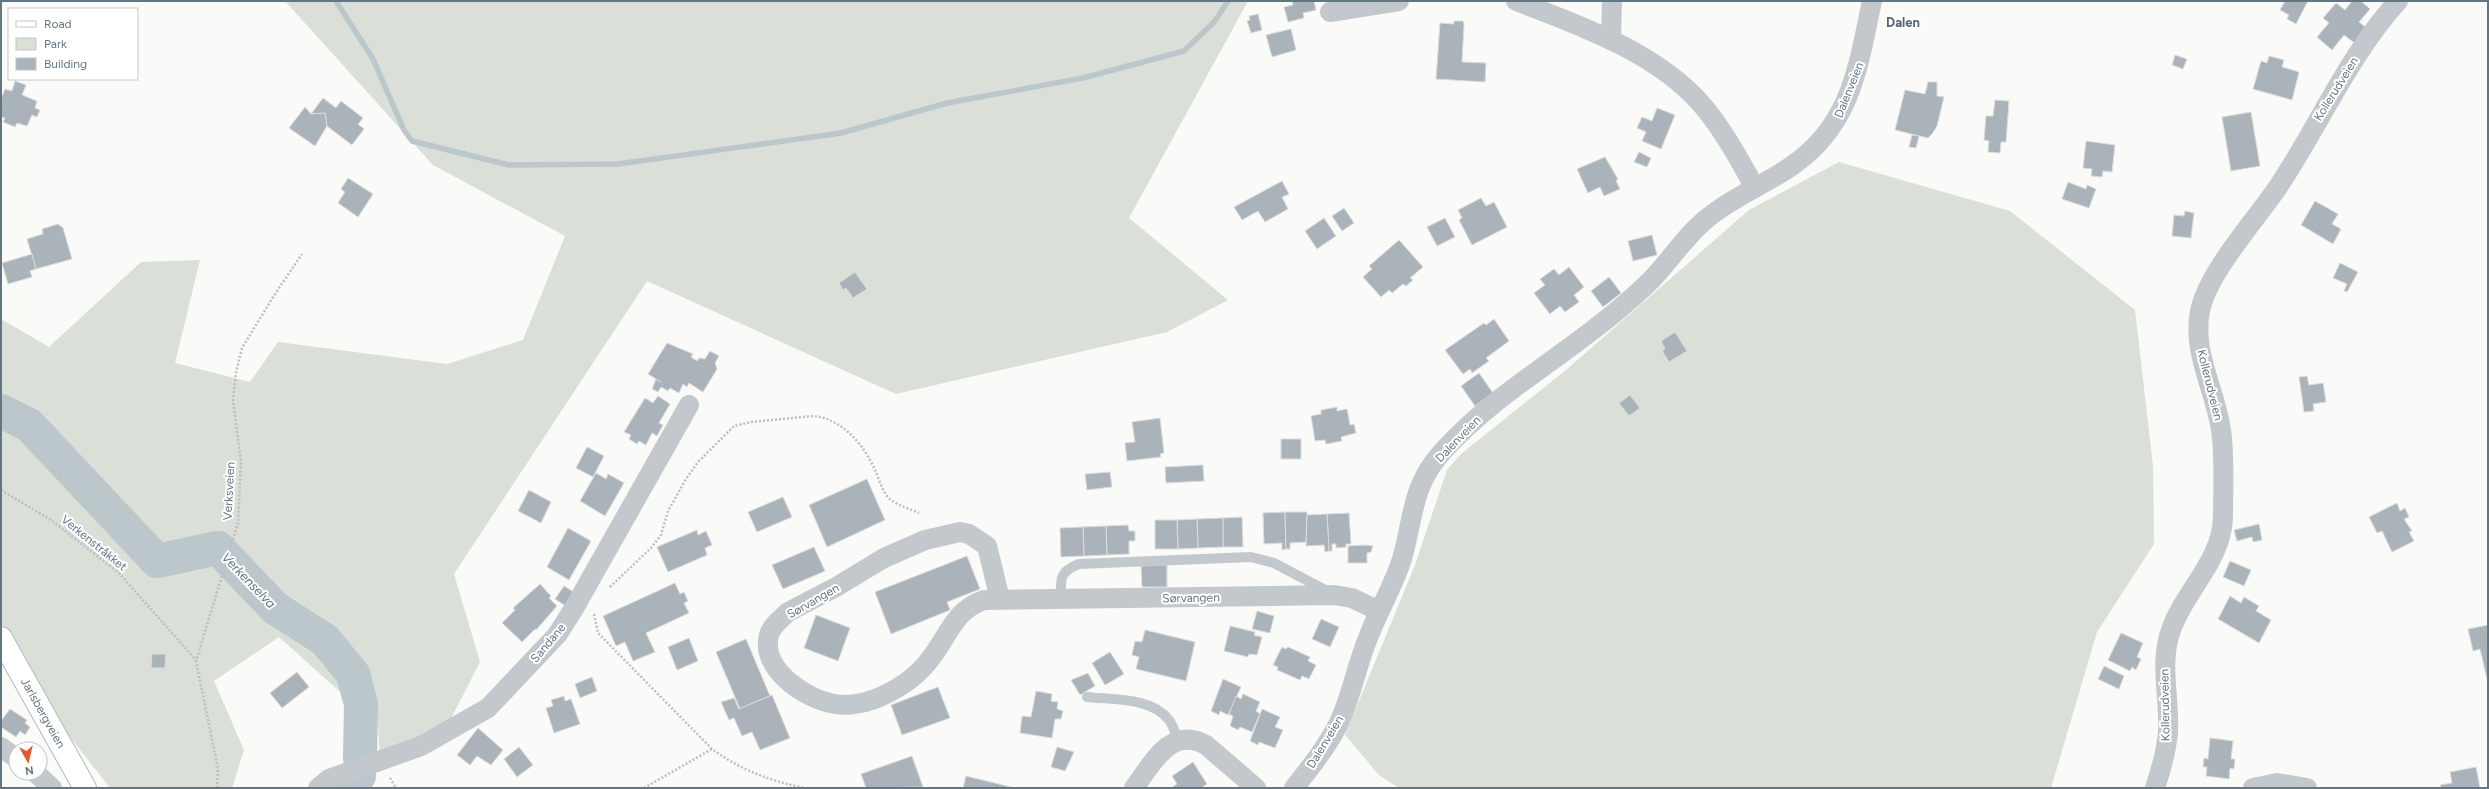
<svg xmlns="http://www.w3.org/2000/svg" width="2489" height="789" font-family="Figtree,sans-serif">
	<rect width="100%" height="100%" fill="#fafaf8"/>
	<g fill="#dadfd7">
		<polygon points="285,1 1248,1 1129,218 1228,300 1167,332 896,394 647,281 454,574 480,662 443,734 380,760 378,726 279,637 214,681 244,750 232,788 110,788 23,677 1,639 1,319 49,347 141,262 200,260 175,363 250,382 278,342 447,364 523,340 565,236 433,165"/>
		<polygon points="1839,162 2010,211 2135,310 2153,466 2154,544 2097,632 2051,788 1399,788 1379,775 1345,735 1415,565 1447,470 1461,454 1566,370 1749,210"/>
	</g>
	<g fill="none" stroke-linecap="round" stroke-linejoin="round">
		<polyline stroke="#bbc7cb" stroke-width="5.5" points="336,1 373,59 404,130 412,141 509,165 618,164 841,133 947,103 1083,78 1184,51 1215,21 1228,1"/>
		<g stroke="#bbc7cb" stroke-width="34">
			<polyline points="1,411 29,425 157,561 218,548 275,608 325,640 353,674 361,704 360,758"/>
			<polyline points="355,788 354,782 359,776"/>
		</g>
	</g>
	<g fill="#aab3b9" stroke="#dcdcda">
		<polygon points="1292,1 1314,1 1316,10 1303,13 1304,18 1288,22 1284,7 1293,5"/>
		<polygon points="2285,1 2308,1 2296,24 2287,19 2289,15 2280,10"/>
		<polygon points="2352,1 2361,1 2370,9 2359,22 2368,29 2356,44 2344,35 2332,50 2317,37 2329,23 2323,18 2336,3 2345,10"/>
		<polygon points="1258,14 1262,30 1251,33 1247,21 1250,20 1249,16"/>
		<polygon points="1454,21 1463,21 1464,24 1462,62 1486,63 1485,82 1436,79 1440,23 1454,24"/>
		<polygon points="1291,29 1296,50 1272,57 1266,35"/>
		<polygon points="2175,55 2187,59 2183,69 2172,65"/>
		<polygon points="2269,56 2284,60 2282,67 2299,72 2292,100 2253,89 2261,61 2267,63"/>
		<polygon points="15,81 26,85 22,95 37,101 35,108 40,110 37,117 32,115 27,126 17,123 15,127 3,122 5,118 1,117 1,99 5,89 12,91"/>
		<polygon points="1928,82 1937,82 1937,96 1944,97 1937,126 1932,134 1928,138 1895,130 1905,90 1925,94"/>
		<polygon points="323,98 336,108 341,101 363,118 358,124 364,129 352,145 327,126 325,113 311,114"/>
		<polygon points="1995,100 2009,101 2006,142 2001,142 2000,153 1988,152 1989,141 1984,140 1986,116 1993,116"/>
		<polygon points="305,107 311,114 325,113 327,126 315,146 289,128"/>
		<polygon points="1657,108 1675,115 1661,149 1642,141 1646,132 1637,128 1642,117 1652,121"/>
		<polygon points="2251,112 2260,166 2231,171 2222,117"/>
		<polygon points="1912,135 1919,136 1916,148 1909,147"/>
		<polygon points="2086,141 2115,145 2112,172 2103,171 2102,177 2091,176 2092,169 2083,168"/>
		<polygon points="1639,152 1651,158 1647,167 1634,162"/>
		<polygon points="1605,157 1618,179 1616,181 1620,189 1604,196 1600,187 1588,193 1577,169"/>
		<polygon points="348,178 373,194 358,217 338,203 345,192 341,189"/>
		<polygon points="1282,181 1289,194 1282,197 1288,209 1265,222 1258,211 1242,220 1234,207"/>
		<polygon points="2068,182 2086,189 2087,185 2096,189 2089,208 2062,199"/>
		<polygon points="1481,198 1486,206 1494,202 1507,227 1472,245 1459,220 1462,218 1458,210"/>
		<polygon points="2315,201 2338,214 2332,224 2341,229 2333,244 2301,225"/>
		<polygon points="1344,208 1354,223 1342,231 1332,216"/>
		<polygon points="2185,211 2194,213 2191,238 2172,236 2174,215 2184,216"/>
		<polygon points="1324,218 1336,236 1317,249 1305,231"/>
		<polygon points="1445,218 1455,237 1437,246 1427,227"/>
		<polygon points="58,224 63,228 72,259 36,269 27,239 43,234 42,229"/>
		<polygon points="1652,235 1657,255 1633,261 1628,241"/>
		<polygon points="1399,240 1423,267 1410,278 1413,280 1406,286 1403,284 1392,293 1389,290 1381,297 1363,277 1372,269 1369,266"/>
		<polygon points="32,254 36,269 30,271 32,277 8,284 2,263"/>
		<polygon points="2340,263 2358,272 2347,292 2344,291 2347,284 2333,278"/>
		<polygon points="1569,267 1584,287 1574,295 1579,302 1565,312 1560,306 1550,314 1534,293 1545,285 1540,279 1554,269 1559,275"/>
		<polygon points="855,272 867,289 853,298 846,288 843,290 839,283"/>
		<polygon points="1609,277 1621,293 1603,307 1591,291"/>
		<polygon points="1494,319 1509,341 1486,358 1489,361 1472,373 1470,369 1463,374 1445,350 1484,323 1486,325"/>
		<polygon points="1675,332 1687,351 1669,362 1662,351 1665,349 1661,341"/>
		<polygon points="667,343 693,354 691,357 697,361 699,358 705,359 710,351 719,356 715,363 717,369 703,392 689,383 687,387 683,384 679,393 670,388 668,391 661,387 658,392 652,389 656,379 661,382 648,374"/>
		<polygon points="1479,373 1493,393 1475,406 1461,386"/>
		<polygon points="2307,376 2309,385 2323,383 2326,402 2313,404 2314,411 2304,412 2299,377"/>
		<polygon points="1630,395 1640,408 1629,416 1619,403"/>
		<polygon points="658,396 670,404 659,423 663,425 657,436 652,433 646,445 639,441 637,444 629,439 631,435 624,432 645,398 653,403"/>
		<polygon points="1337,407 1337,411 1347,409 1350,425 1354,424 1356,433 1341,437 1342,441 1326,444 1325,440 1315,441 1311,416 1321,414 1321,410"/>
		<polygon points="1160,418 1164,453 1160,454 1161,457 1127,461 1125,443 1135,442 1132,422"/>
		<rect x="1281" y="439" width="20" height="20"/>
		<polygon points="587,447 604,456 593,477 576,468"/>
		<polygon points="1203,465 1204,481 1166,483 1165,467"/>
		<polygon points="1110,472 1112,487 1087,490 1085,474"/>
		<polygon points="596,473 606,479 608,474 624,483 605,516 580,501"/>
		<polygon points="867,479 885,520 827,547 809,505"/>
		<polygon points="529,490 551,502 541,523 518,511"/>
		<polygon points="783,497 792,517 757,532 748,512"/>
		<polygon points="2397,503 2400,511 2405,508 2409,517 2404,519 2412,531 2409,532 2414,541 2392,552 2382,531 2377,533 2369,517"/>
		<polygon points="1285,512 1286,549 1282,550 1282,543 1264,544 1263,513"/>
		<polygon points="1285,512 1307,512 1306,542 1290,543 1290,549 1286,549"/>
		<polygon points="1349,513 1351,544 1346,544 1346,547 1336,548 1336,544 1332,544 1332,551 1329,551 1327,514"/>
		<polygon points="1327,514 1329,551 1325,552 1324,545 1306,546 1307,515"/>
		<polygon points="1242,517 1243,547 1223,547 1223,518"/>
		<polygon points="1223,518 1223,547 1198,548 1197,519"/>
		<polygon points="1197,519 1198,548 1178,549 1177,520"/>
		<polygon points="1155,520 1177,520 1178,549 1155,549"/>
		<polygon points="2259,524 2262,540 2253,542 2252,537 2237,541 2234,530"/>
		<polygon points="1128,525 1129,531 1135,531 1135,541 1129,541 1129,554 1107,555 1106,526"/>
		<polygon points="1106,526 1107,555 1084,556 1083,527"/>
		<polygon points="1083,527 1084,556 1061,557 1060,528"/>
		<polygon points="568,528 591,541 569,580 547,567"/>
		<polygon points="697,530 698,535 706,531 712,545 705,548 707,555 668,572 657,547"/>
		<polygon points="1348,546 1366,545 1373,546 1371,552 1367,553 1367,563 1348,563"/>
		<polygon points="814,547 825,571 783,589 772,565"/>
		<polygon points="967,556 980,589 947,602 950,610 891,634 875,592"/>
		<polygon points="2230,561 2251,570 2244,586 2223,577"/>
		<polygon points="1167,565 1167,587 1142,587 1141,566"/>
		<polygon points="675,583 680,594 684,592 688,601 684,603 689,613 646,633 655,652 633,661 625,642 616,646 603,616"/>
		<polygon points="540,584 551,596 549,598 557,606 536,630 535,629 522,642 502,623 515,610 513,608"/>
		<polygon points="564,586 575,593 566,606 555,599"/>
		<polygon points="2230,596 2241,603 2244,597 2259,606 2256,611 2271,620 2259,643 2218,619"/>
		<polygon points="1257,611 1274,616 1270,633 1252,629"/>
		<polygon points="816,615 850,628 838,661 804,648"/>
		<polygon points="1321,619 1339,627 1330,647 1312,639"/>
		<polygon points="2488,625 2488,679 2487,679 2480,649 2473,651 2468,629"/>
		<polygon points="1230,626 1255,632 1254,635 1262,637 1257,655 1249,654 1248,657 1224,651"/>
		<polygon points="1145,630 1195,642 1186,681 1136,669 1139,657 1132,655 1135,641 1142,642"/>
		<polygon points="2121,633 2143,643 2137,657 2141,659 2136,670 2132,667 2130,671 2108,660"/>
		<polygon points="689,638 698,661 677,670 668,647"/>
		<polygon points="746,639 770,696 740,709 716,652"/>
		<polygon points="1282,647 1286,649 1288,647 1310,657 1308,661 1316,665 1309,679 1302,676 1300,680 1277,670 1278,667 1273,665"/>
		<polygon points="1110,652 1124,674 1105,685 1092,663"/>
		<polygon points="152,654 166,654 165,668 151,668"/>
		<polygon points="2104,666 2124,676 2119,689 2098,679"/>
		<polygon points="297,672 309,687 282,708 270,693"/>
		<polygon points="1088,673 1095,686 1080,695 1071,680"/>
		<polygon points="592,677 597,691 580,698 575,684"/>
		<polygon points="1223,679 1241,687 1228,715 1220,711 1219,715 1211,711"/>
		<polygon points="938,687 950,718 902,735 891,705"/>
		<polygon points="1036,691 1052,694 1051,701 1058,702 1057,709 1063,711 1061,719 1055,719 1052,738 1020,733 1022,716 1031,717"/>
		<polygon points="1243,694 1260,702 1256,711 1260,714 1252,732 1240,727 1238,730 1230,726 1233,716 1229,714 1236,696 1241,699"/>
		<polygon points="772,695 790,738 760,750 752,732 742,736 734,718 729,720 721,702 734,698 739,709"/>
		<polygon points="564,696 565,701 571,699 580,724 554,733 546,708 553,706 551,700"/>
		<polygon points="10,709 27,720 25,723 30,727 25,735 20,731 16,737 1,727 1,721"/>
		<polygon points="1262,709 1280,717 1275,727 1283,730 1275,748 1259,742 1258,745 1250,741"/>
		<polygon points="478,728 503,750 491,765 477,756 470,765 457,755"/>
		<polygon points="2210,738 2233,741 2231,759 2235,759 2234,769 2230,768 2229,779 2206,776 2207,767 2203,767 2204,758 2208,759"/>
		<polygon points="519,747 533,765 517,777 504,759"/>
		<polygon points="1057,747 1074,752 1065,771 1051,767"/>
		<polygon points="912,756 923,787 866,788 861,774"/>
		<polygon points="1193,762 1207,784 1201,788 1171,788 1177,784 1172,776"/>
		<polygon points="2476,767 2480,788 2441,788 2440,785 2452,783 2450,772"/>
		<polygon points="966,776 1015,788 963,788"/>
	</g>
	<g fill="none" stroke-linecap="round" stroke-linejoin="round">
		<g stroke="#b3babf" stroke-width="24">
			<polyline id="secondary" points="1,638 85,788"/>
		</g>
		<g stroke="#bbbfc2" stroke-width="2.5" stroke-dasharray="2 2" stroke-linecap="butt">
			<polyline points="1,490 51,520 119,573 196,660"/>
			<path d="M 610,587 L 651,548 L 661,535 L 668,511 L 686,479 L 698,462 L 734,426 L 751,422 L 813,416 C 842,418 864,445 875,470 C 879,479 883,494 891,500 C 899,506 910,509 919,513"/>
			<path d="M 594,614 L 598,633 L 712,749 C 741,770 770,781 805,788"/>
			<polyline points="390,778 396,788"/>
			<polyline points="217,788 218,769 196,661 238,523 241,462 233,400 236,373 242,348 275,294 302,254"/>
			<polyline points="644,788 712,749"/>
		</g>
		<g stroke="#c3c8cc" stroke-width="10">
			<path d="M 1061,600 C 1061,580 1058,572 1079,564 L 1251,557 L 1274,563 L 1327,591"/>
			<path d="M 1087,697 C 1112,700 1152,697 1169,720 C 1173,725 1175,733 1178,739"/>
		</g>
		<g stroke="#c3c8cc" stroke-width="20">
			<path d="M 1516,1 C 1579,25 1658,53 1703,106 C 1724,131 1739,159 1755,188"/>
			<polyline points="1330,12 1399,1"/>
			<polyline points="1611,40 1612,1"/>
			<path d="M 1000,599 L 987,546 L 969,534 L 960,532 L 925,540 L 884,558 L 836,587 L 788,612 C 781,619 771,626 769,635 C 760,668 803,697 830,703 C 844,707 862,704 875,699 C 895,691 913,680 927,663 C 948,639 952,611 984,600 L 1334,595 L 1352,598 L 1379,611"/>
			<polyline points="1,747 16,758"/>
			<polyline points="36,773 52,788"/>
			<polyline points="318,788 329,779 421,746 488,708 557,635 573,610 689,405"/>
			<path d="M 1134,788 C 1152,764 1171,725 1206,745 L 1256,788"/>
			<path d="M 1294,788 C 1310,768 1326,748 1338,725 C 1351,698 1356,667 1368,638 C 1378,611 1393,587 1402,559 C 1414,517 1411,486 1443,451 C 1495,393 1567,355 1625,304 C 1635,295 1646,286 1655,276 C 1673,256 1689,232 1710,216 C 1735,196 1766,184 1793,165 C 1852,124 1858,66 1872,1"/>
			<path d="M 2155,788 C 2161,770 2166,752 2168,733 C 2170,698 2159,663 2171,630 C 2185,590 2222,561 2223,517 C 2223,488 2225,458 2221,430 C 2215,389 2192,353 2200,311 C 2208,272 2255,221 2278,187 C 2319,126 2348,56 2398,1"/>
			<polyline points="2253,788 2277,783 2307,788"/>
		</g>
		<use href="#secondary" stroke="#fff" stroke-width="22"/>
	</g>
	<g text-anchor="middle" stroke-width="4" stroke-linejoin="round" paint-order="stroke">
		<g font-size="12" fill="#657683" stroke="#fff">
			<text transform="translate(2336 89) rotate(-58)" y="4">Kollerudveien</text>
			<text transform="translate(1849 90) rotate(-68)" y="4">Dalenveien</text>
			<text transform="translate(2210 385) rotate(76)" y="4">Kollerudveien</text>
			<text transform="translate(1458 439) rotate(-46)" y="4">Dalenveien</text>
			<text transform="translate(229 491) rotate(-87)" y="4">Verksveien</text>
			<text transform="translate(94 543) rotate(39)" y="4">Verkenstråkket</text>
			<text transform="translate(1191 598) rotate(-1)" y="4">Sørvangen</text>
			<text transform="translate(813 601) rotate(-30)" y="4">Sørvangen</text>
			<text transform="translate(548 643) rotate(-50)" y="4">Sandane</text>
			<text transform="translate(2165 705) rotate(-91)" y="4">Kollerudveien</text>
			<text transform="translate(43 713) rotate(61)" y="4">Jarlsbergveien</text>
			<text transform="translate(1325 742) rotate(-59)" y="4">Dalenveien</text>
		</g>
		<g font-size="13" font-weight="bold" fill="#57646e" stroke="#fff">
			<text x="1903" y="27">Dalen</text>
		</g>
		<g font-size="13" font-style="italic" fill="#60757c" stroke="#fff">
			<text transform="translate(249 580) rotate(46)" y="5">Verkenselva</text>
		</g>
	</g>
	<rect width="2489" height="789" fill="none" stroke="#657683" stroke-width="4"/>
	<rect x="8" y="8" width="130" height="72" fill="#ffffff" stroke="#c1c8cd"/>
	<rect x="16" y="21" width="20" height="6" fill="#ffffff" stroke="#c1c8cd"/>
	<text x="44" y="28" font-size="12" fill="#657683">Road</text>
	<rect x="16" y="38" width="20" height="12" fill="#dadfd7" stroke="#c1c8cd"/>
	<text x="44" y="48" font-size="12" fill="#657683">Park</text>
	<rect x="16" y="58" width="20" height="12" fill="#aab3b9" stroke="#c1c8cd"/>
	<text x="44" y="68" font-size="12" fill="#657683">Building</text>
	<g transform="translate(28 761) rotate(172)"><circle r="19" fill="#ffffff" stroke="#c1c8cd"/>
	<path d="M0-3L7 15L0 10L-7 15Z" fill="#e4572e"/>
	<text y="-6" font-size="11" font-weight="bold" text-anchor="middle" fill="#657683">N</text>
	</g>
</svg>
